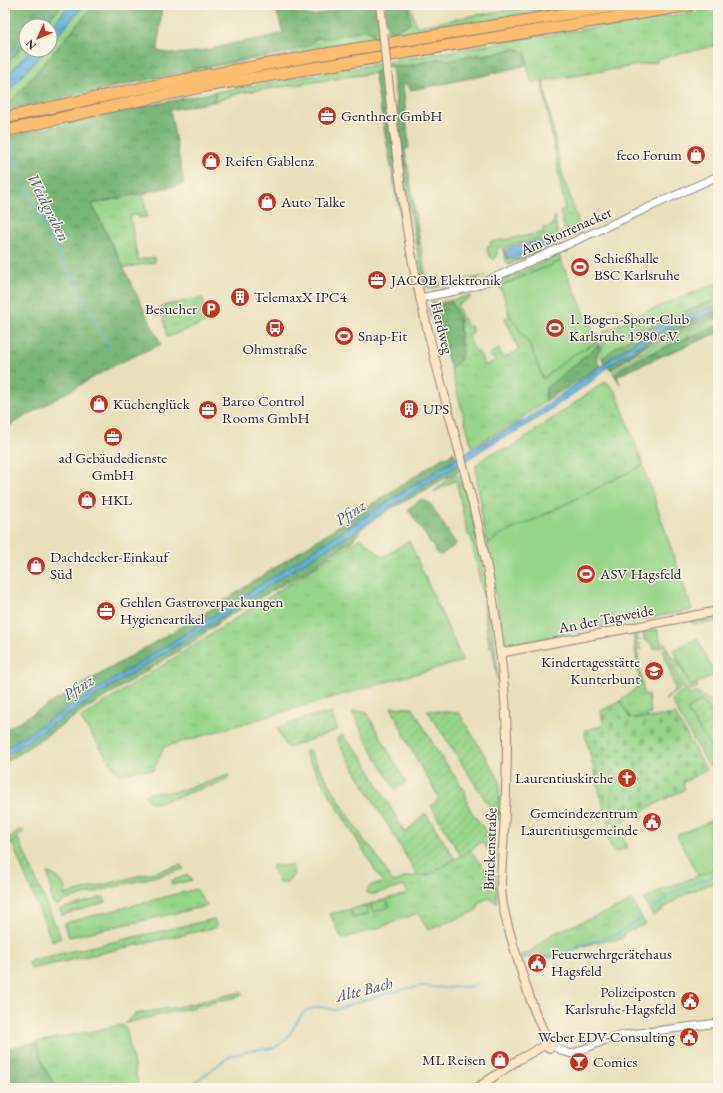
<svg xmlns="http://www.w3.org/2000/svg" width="723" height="1093" font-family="'EB Garamond',serif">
	<defs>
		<pattern id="grass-tufts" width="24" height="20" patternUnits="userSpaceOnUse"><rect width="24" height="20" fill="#96d48a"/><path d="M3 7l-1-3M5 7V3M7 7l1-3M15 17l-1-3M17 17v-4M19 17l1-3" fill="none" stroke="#81b678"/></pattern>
		<pattern id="forest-crowns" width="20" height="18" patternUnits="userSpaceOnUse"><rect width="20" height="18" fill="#78b676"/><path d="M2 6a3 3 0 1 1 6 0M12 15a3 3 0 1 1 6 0" fill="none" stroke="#629462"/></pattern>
		<pattern id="cemetery-stones" width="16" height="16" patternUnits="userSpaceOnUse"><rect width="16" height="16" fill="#96d48a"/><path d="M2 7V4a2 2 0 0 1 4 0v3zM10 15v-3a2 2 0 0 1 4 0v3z" fill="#81b678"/></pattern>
		<pattern id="garden-furrows" width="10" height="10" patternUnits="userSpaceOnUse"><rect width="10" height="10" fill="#96d48a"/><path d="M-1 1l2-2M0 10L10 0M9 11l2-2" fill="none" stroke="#81b678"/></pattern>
		<pattern id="water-waves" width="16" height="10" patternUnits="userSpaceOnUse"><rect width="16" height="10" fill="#62b3dd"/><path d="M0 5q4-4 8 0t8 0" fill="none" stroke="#5091b4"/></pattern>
	</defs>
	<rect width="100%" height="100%" fill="#fcf5e5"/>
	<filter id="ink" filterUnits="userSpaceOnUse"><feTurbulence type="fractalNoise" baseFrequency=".025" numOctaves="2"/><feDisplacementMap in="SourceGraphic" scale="8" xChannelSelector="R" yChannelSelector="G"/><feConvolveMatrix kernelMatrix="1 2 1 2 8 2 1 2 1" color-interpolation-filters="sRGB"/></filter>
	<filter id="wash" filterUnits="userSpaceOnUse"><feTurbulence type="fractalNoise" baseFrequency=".012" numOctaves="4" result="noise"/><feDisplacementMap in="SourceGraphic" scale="16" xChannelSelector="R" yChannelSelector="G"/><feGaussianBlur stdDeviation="0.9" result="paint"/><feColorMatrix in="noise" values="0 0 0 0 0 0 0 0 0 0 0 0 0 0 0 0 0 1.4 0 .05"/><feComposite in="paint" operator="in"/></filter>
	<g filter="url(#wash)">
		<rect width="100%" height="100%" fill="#e9e0bb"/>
		<g fill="url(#grass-tufts)" stroke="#5c7b62" fill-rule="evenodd">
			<polygon points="62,5 70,5 50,27 50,26 43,26"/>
			<polygon points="84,5 94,5 5,109 5,95 45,50 50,50 50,44"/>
			<path d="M 408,5 L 410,5 L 416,25 L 419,26 L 472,16 L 543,5 L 580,5 L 389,37 L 388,33 C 395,31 399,28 406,26 L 410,17 Z"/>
			<polygon points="652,5 661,5 511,30 511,28"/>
			<polygon points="718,8 718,45 657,59 657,62 543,81 562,173 582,232 569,237 563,223 560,211 565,209 542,81 532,83 527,65 527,55 511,49 498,53 470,56 452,60 437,59 405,67 392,66 384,68 374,73 240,93 213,102 216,95 215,92 498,43"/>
			<polygon points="366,29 370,31 372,35 376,37 380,36 380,38 193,70 234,60 279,53 316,38 353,33"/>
			<polygon points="26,44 26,50 30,50 5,79 5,65"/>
			<polygon points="415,44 416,46 290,67 290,65"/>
			<polygon points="271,69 271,70 130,97 5,125 5,124 73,107 140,93"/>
			<polygon points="146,192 147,194 143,195 147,217 139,218 138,215 130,216 138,260 154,257 155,262 124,268 92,204"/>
			<path d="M 555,216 L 557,232 L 561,241 L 509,265 L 506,261 L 502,247 L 497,247 L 497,254 L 494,260 L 489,256 L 490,255 L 488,254 L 487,247 L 491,246 L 490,242 L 543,233 L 543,228 L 552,226 ZM 554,236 L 557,239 L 556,241 L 519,259 C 515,260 509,260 506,258 L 504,250 L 512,244 Z"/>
			<polygon points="416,243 420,243 426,279 430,284 435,285 485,276 467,284 443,286 442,285 432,288 427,287 424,283"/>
			<polygon points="559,255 561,261 501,285 504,296 498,282"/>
			<path d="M 718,283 L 718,299 C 684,312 649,325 619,345 C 613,349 608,355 602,359 L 601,355 L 604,331 L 660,306 Z"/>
			<polygon points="470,295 470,298 457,305 467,327 471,326 473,332 468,336 476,353 479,352 485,365 495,361 494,357 491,358 489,354 499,349 503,358 519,350 505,318 510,316 509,314 531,347 543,379 572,355 598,342 599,345 546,388 546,401 514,423 472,447 451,369 461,359 460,320 431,310 436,325 431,316 429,308 432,303 437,302 438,304 441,303 442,302 457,299"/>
			<polygon points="203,298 207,322 167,337 161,306"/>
			<path d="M 718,315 L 718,317 C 696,324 674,331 654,342 C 641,349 628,359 615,368 L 612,370 L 609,369 C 625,361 638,349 654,340 C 674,329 696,322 718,315 Z"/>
			<path d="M 718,318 L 718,326 C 690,337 661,347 635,362 C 628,365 619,369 615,376 L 613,374 L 613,372 L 656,343 L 688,329 Z"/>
			<path d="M 606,381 L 616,392 L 643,465 L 538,518 L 499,535 L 493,540 L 487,544 L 481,517 L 481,505 L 477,479 L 476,465 C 485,456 496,449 509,449 Z"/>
			<path d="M 457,476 L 462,477 L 476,534 L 484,570 L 489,601 L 486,621 L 490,648 L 484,612 L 484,600 L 471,536 L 468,535 L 456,480 L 434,492 C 439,484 449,478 457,476 Z"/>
			<polygon points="361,538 383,557 409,541 463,661 389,681 164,747 154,770 138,770 119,775 80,718"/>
			<polygon points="490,607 495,648 498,681 488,621 488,614"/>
			<polygon points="718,614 718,622 692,624 691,619"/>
			<polygon points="657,629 662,647 653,649 651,643 644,640 643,632"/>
			<polygon points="639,633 639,635 635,636 636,640 639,639 640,640 636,641 636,644 640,644 640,645 636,645 637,649 641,648 641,649 637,650 644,695 648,694 651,714 647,715 647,718 630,718 620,701 634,690 640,683 633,634"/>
			<polygon points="663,642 664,642 672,658 676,658 691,686 696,684 698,687 693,689 683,690"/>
			<path d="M 663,649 L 672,668 L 680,689 C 678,692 676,691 673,693 C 670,695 669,698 665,700 L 675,689 Z"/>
			<path d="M 687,692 L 697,693 L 709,700 L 718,699 L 718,722 L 701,700 L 687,710 L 718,758 L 718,762 L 712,766 L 708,765 L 672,702 C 672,694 680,693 687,692 Z"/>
			<polygon points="309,750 345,810 365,842 372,848 393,882 397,881 406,877 431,874 470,850 488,874 497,875 497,903 489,898 480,902 477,909 474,912 428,930 418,913 378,928 342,939 330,914 351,909 353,918 368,914 365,905 370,904 373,912 389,907 386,899 407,894 405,886 374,894 369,894 367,892 368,889 371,885 383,883 304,752"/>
			<path d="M 229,775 L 228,779 L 216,785 L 209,786 L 188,793 L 178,797 L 155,803 L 149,801 L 145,795 C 154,790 162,793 172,792 C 179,792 184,789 190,787 C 194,785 198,785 202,784 C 212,782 220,777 229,775 Z"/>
			<polygon points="617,824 627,847 616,852 612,849 606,833"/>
			<polygon points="18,830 22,830 24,832 5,848 5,839 11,837"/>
			<path d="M 181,865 L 184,869 L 65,900 L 59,905 L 55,905 L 51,901 L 51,892 L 48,873 C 57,875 62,881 66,889 L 64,895 Z"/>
			<path d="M 275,865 C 281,867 286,865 292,865 L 294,874 L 288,881 L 281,884 L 279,883 L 272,866 Z"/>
			<polygon points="718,867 718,881 683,895 653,916 644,900 661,890 698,876"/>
			<polygon points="188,875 192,880 172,885 171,881"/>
			<polygon points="40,889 61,938 52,941 31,890"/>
			<polygon points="196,889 207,906 69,937 64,925 65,923"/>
			<polygon points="104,897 106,902 62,915 60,909"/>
			<polygon points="632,900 645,924 625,933 621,939 597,942 583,946 564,956 550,958 534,957 521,959 520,955 530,952 545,939 554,933 619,907"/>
			<polygon points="241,992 242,994 241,996 207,1004 125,1023 135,1014 177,1007"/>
			<path d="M 122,1025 L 126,1028 L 139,1088 L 59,1088 C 46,1077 41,1059 37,1042 Z"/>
		</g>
		<g fill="url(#forest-crowns)" stroke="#4d6c58">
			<polygon points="5,5 62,5 43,26 26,26 26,44 5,65"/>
			<path d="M 94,5 L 162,5 L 158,51 C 183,57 207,50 231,44 C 248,41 266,37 283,33 L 275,5 L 290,5 L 292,10 L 296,13 L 314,16 L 349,5 L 377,5 L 380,36 L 374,37 L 370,31 L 366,29 L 353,33 L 340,35 L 325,39 L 316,38 L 313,42 L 308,46 L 279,53 L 212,65 L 193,70 L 5,111 L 5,109 Z"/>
			<polygon points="385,5 408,5 411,23 388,33"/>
			<polygon points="516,48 521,50 527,55 527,65 482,76 411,90 407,85 403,84 409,148 405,149 420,243 416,243 408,201 392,66 405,67 437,59 452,60 461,57 498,53"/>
			<polygon points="384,68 398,181 402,228 374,73"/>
			<polygon points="215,92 216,95 213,102 170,110 184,184 92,204 161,344 115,365 5,428 5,137 115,112"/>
			<path d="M 718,299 L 718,306 L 666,323 L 645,335 L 604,363 L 602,359 C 608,355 613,349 619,345 C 649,325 684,312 718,299 Z"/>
			<polygon points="452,302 460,320 459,325 462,351 461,359 451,369 431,310 433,307"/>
			<path d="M 718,311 L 718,315 C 700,320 682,326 665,334 C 646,343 629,356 612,368 L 609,369 L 608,367 C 625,355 643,341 662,331 C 680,322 699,318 718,311 Z"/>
			<path d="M 718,326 L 718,333 L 662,356 L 617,376 L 620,384 L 615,376 C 619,369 628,365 635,362 C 661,347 690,338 718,326 Z"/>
			<path d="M 599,345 C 601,354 593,356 600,366 L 546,401 L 546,388 Z"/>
			<path d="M 453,452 C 457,456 461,468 458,473 L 443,479 L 429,488 L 400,504 L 391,508 L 360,529 L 359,533 L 352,541 L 305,572 L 228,616 L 188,645 L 86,709 L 5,763 L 5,730 L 213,608 L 444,457 L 450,456 Z"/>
			<polygon points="421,499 430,503 456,544 443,554 440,555 438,554 408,509"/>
			<path d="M 37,1042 C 41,1059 46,1077 59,1088 L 5,1088 L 5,1049 Z"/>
		</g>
		<polygon fill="url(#cemetery-stones)" stroke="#5c7b62" points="620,701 630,718 647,718 675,714 706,769 683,783 685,789 617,824 615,822 611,823 607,821 584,730 603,726 601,711"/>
		<g fill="url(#garden-furrows)" stroke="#5c7b62">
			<polygon points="701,700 718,722 718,758 687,710"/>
			<polygon points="391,707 413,708 436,749 463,788 466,795 467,802 471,811 485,830 497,849 497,862 482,842 461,856 432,808 431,806 439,798 413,753"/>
			<polygon points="427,710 459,713 500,781 499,821"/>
			<polygon points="366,711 406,782 395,789 377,759 352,712"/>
			<polygon points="331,713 338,730 287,748 277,728 308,717"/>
			<polygon points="343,735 346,740 360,753 405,833 424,814 426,814 455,859 431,874 418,876 337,740 338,737"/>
			<polygon points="18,838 40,889 31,890 12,843"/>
			<polygon points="386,899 389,907 373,912 370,904"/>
			<polygon points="365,905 368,914 353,918 351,909"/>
			<polygon points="214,919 217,927 31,969 28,961"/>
		</g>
		<g fill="#96d48a" stroke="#5c7b62">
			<polygon points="561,261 598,342 572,355 543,379 531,347 509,314 501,286"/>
			<polygon points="643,465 692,610 508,645 506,645 503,639 487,544 494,540 499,535 538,518"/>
			<polygon points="697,638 715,675 691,686 674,650"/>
			<polygon points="718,818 718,867 698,876 677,835"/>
		</g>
		<g fill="url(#water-waves)" stroke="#426a8c">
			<polygon points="70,5 84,5 50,44 50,27"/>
			<polygon points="30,50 45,50 5,95 5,79"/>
			<polygon points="554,238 555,241 516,258 507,258 505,252 512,246"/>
			<polygon points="718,306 718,311 682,322 662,331 646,341 609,366 592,381 538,418 515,432 493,443 467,460 425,484 360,529 292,570 252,597 182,643 140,668 5,756 5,748 221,611 396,496 465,453 529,417 645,335 666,323"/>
		</g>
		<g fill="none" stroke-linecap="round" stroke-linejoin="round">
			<g stroke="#62b3dd" stroke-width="1.5">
				<polyline points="35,26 53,5"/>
				<polyline points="5,61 26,36"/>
				<polyline points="11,143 20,176 72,279"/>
				<polyline points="75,283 111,351"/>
				<polyline points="650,911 673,893 679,890 718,874"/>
				<polyline points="521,957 555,956 564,955 582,945 618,933 642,918"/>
				<polyline points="187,1088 230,1056 254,1050 274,1048 279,1045 288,1037 300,1017 306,1010 320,1007 334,1010 339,1009 354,1003 404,989 421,986 445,988 473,986 479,983"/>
			</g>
		</g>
	</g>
	<g filter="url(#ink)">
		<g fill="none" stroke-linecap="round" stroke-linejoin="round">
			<g stroke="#86817b" stroke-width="9">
				<g id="tertiary">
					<polyline points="420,298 455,291 478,285 718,176"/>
					<polyline points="553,1046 565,1052 572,1054 608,1039 624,1035 718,1023"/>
				</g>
			</g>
			<g stroke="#86817b" stroke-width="10">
				<g id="secondary">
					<polyline points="380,5 383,30"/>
					<path d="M 387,71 C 396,146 403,222 420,297 C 442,398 476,497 493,600 C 500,646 506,692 507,738 C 507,770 506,801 504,832 C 503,850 501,869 501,887 C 502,910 510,933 516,954 C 525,983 533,1012 547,1038"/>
					<polyline points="500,653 718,611"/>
					<polyline points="545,1045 547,1047 550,1048 554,1044 553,1039 550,1038 547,1038"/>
					<polyline points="477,1088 518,1060 545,1045"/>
				</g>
			</g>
			<g stroke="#86817b" stroke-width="13">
				<g id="motorway">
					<path d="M 5,118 C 208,70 415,39 620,5"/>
					<polyline points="5,131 113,106 206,86 690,5"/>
				</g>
			</g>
			<use href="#tertiary" stroke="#fff" stroke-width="7"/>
			<use href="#secondary" stroke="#fee5c5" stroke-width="8"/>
			<use href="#motorway" stroke="#fcbd6f" stroke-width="11"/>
			<g stroke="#86817b" stroke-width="10" stroke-linecap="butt">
				<polyline id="secondary-bridge" points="383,30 387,71"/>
			</g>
			<use href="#secondary-bridge" stroke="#fee5c5" stroke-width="8"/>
		</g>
	</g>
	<defs>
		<g id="office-disc" transform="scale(1)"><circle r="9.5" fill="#c8321e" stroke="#fcf5e5"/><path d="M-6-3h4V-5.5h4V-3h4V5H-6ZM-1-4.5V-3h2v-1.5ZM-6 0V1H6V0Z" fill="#fff"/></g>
		<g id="shop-disc" transform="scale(1)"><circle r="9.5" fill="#c8321e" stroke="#fcf5e5"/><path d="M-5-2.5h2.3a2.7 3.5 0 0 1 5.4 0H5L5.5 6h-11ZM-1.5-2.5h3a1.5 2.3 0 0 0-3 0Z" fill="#fff"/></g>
		<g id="stadium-disc" transform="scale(1)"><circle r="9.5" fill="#c8321e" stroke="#fcf5e5"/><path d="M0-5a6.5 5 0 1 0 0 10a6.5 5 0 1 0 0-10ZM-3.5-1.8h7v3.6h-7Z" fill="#fff"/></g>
		<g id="building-disc" transform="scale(1)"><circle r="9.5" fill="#c8321e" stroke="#fcf5e5"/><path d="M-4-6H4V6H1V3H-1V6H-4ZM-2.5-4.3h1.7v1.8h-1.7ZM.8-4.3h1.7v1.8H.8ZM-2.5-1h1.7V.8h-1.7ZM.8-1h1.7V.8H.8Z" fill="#fff"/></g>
		<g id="parking-disc" transform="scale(1)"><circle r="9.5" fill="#c8321e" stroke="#fcf5e5"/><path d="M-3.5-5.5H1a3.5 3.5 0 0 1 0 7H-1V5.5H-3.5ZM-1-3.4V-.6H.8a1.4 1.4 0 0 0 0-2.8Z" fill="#fff"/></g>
		<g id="bus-disc" transform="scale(1)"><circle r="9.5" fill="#c8321e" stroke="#fcf5e5"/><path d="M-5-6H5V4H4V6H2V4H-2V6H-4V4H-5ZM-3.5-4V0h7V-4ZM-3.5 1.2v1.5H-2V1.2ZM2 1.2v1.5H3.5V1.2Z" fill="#fff"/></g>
		<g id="school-disc" transform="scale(1)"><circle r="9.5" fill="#c8321e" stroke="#fcf5e5"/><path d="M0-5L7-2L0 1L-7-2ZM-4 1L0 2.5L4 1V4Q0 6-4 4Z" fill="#fff"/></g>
		<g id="church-disc" transform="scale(1)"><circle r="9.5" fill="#c8321e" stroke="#fcf5e5"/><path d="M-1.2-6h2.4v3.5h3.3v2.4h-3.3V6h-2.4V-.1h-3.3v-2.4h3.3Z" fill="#fff"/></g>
		<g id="civic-disc" transform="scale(1)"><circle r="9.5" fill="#c8321e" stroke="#fcf5e5"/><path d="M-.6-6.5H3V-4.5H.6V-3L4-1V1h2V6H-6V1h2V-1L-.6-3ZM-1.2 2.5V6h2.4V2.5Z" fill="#fff"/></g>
		<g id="bar-disc" transform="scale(1)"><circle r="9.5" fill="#c8321e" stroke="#fcf5e5"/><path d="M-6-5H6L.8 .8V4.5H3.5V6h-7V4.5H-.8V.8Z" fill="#fff"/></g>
	</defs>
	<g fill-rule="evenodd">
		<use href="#office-disc" x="327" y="116"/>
		<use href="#shop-disc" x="696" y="155"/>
		<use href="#shop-disc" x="211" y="161"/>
		<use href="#shop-disc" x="267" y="202"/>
		<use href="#stadium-disc" x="580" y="267"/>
		<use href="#office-disc" x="377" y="280"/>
		<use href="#building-disc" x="240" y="297"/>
		<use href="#parking-disc" x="211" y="309"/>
		<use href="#bus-disc" x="275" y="328"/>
		<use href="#stadium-disc" x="555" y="328"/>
		<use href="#stadium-disc" x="344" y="336"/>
		<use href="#shop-disc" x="99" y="404"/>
		<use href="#building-disc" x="409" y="409"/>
		<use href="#office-disc" x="208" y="410"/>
		<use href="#office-disc" x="113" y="437"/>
		<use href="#shop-disc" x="87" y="500"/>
		<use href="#shop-disc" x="36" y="566"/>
		<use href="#stadium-disc" x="586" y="574"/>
		<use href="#office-disc" x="106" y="611"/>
		<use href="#school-disc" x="654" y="671"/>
		<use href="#church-disc" x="627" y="778"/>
		<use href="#civic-disc" x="652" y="822"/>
		<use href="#civic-disc" x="537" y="963"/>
		<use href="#civic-disc" x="690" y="1001"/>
		<use href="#civic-disc" x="689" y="1037"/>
		<use href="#shop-disc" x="500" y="1060"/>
		<use href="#bar-disc" x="579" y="1062"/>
	</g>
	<g text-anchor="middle" stroke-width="3" stroke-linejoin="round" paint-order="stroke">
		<g font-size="15" fill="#22223b" stroke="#fcf5e5" text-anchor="start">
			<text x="341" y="121">Genthner GmbH</text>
			<text x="682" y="160" text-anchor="end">feco Forum</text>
			<text x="225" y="166">Reifen Gablenz</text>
			<text x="281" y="207">Auto Talke</text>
			<text x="594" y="263">Schießhalle<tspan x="594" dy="17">BSC Karlsruhe</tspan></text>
			<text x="391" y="285">JACOB Elektronik</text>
			<text x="254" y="302">TelemaxX IPC4</text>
			<text x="197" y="314" text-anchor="end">Besucher</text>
			<text x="569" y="324">1. Bogen-Sport-Club<tspan x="569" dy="17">Karlsruhe 1980 e.V.</tspan></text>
			<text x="358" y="341">Snap-Fit</text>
			<text x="275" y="354" text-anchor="middle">Ohmstraße</text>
			<text x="222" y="406">Barco Control<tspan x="222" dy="17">Rooms GmbH</tspan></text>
			<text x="113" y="409">Küchenglück</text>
			<text x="423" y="414">UPS</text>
			<text x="113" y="463" text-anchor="middle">ad Gebäudedienste<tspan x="113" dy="17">GmbH</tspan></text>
			<text x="101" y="505">HKL</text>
			<text x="50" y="562">Dachdecker-Einkauf<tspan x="50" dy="17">Süd</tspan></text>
			<text x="600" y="579">ASV Hagsfeld</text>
			<text x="120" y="607">Gehlen Gastroverpackungen<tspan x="120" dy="17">Hygieneartikel</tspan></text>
			<text x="640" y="667" text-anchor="end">Kindertagesstätte<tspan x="640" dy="17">Kunterbunt</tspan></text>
			<text x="613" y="783" text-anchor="end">Laurentiuskirche</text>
			<text x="638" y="818" text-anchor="end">Gemeindezentrum<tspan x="638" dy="17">Laurentiusgemeinde</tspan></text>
			<text x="551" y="959">Feuerwehrgerätehaus<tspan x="551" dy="17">Hagsfeld</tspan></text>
			<text x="676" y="997" text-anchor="end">Polizeiposten<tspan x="676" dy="17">Karlsruhe-Hagsfeld</tspan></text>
			<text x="675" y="1042" text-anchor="end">Weber EDV-Consulting</text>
			<text x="486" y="1065" text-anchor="end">ML Reisen</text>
			<text x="593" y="1067">Comics</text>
		</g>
		<g font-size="15" fill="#22223b" stroke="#fcf5e5">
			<text transform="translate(566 231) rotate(-24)" y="5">Am Storrenacker</text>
			<text transform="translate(442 328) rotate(76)" y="5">Herdweg</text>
			<text transform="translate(606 619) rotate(-11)" y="5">An der Tagweide</text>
			<text transform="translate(490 849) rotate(-88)" y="5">Brückenstraße</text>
		</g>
		<g font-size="16" font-style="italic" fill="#385574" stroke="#fcf5e5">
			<text transform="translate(49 207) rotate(63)" y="6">Weidgraben</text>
			<text transform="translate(350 512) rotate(-33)" y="6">Pfinz</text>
			<text transform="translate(78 687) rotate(-33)" y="6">Pfinz</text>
			<text transform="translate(364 989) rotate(-14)" y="6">Alte Bach</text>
		</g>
	</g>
	<rect width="723" height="1093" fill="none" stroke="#fcf5e5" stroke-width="20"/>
	<g transform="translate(38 38) rotate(226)"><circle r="19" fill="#fcf5e5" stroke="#a5a1a1"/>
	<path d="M0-3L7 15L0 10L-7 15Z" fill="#c8321e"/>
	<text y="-6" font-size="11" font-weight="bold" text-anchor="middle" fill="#22223b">N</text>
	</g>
</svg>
